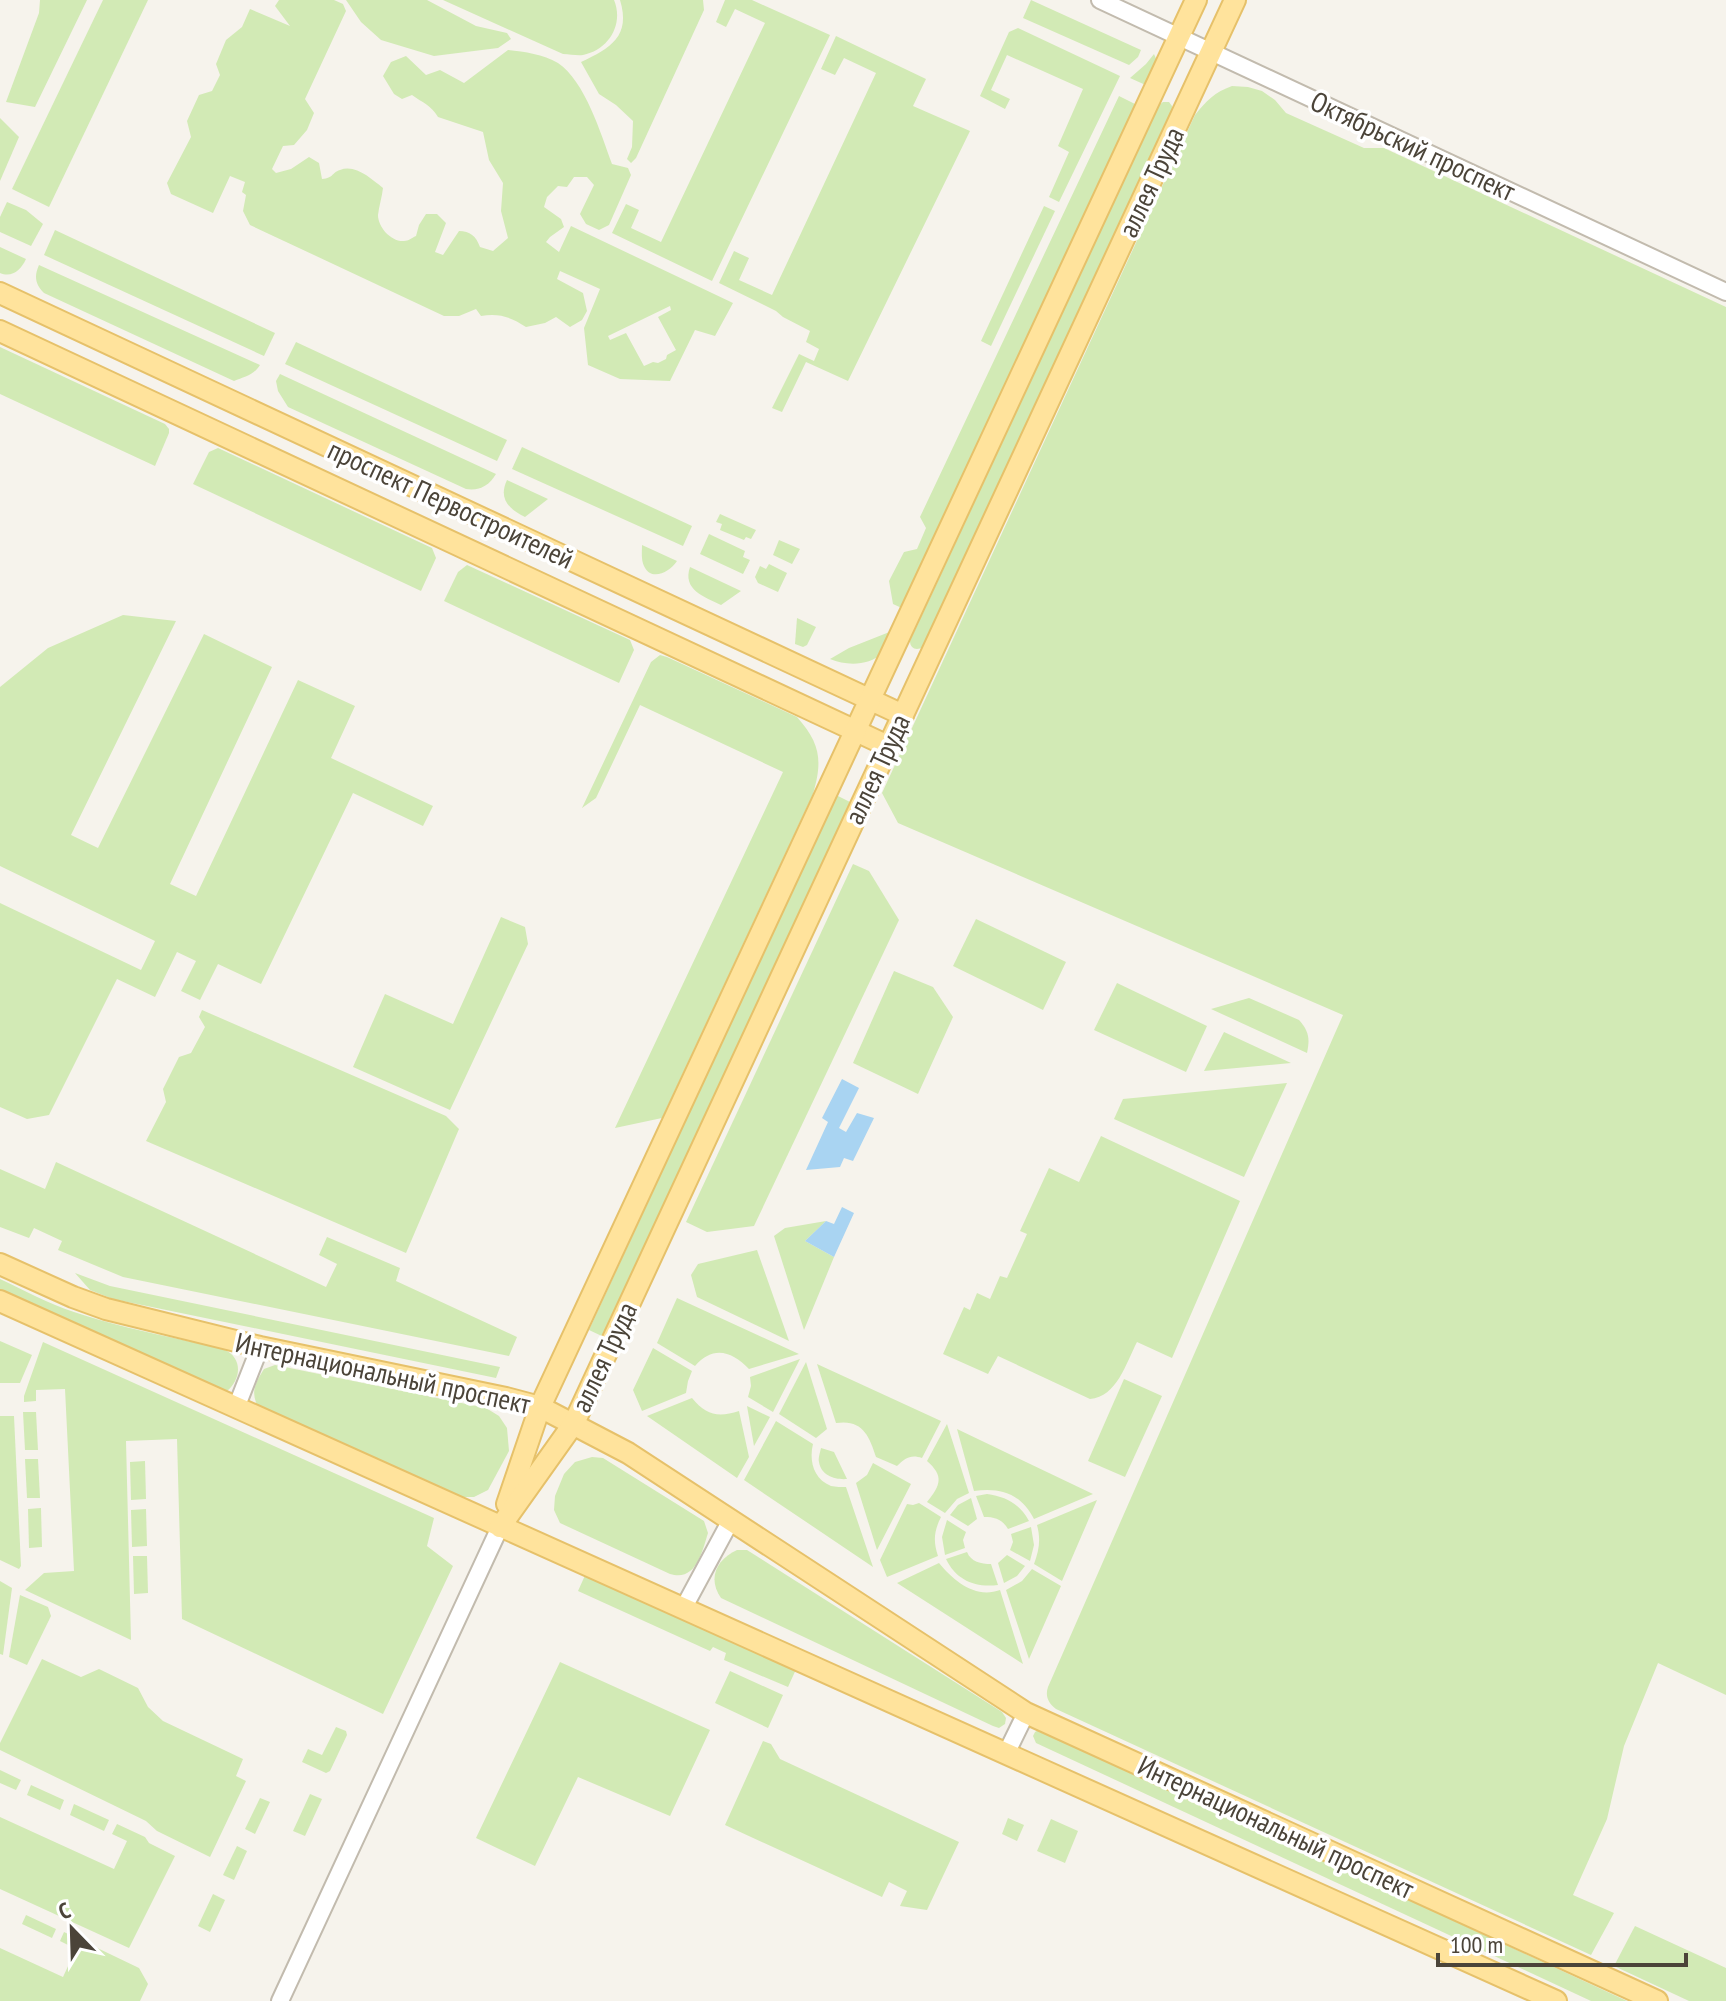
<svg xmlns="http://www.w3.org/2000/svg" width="1726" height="2001" font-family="'PT Sans Narrow',sans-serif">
	<rect width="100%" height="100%" fill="#f6f3ec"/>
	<g fill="#d2eab5" fill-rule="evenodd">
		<polygon points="40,0 87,0 35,107 6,102 39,13"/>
		<polygon points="103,0 148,0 49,207 12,189"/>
		<path d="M 279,0 L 334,0 L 343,4 L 346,11 L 305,99 L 314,113 L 307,130 L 294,145 L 283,146 L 272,169 L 276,173 L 291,169 L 309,157 L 319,163 L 322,179 C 334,178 331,173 340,170 C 356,164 371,179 383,188 C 382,197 379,206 378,215 C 378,227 391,242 404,241 C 409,241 411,238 416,236 L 419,225 L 426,214 L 437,214 L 446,223 L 435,252 L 443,255 L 459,231 C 470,231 476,236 480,247 L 493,251 L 508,238 L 501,211 L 503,183 L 489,160 L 483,132 L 438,117 C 431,105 423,103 412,95 L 402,99 L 394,94 L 383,76 L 391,62 L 406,56 L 426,75 L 440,70 L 464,83 L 508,50 C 525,52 543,54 558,63 C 585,81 601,134 612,164 L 628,168 L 631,175 L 609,225 L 599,230 L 586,224 L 580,214 L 594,185 L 587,177 L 574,177 L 567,187 L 558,186 L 547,197 L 544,207 L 561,219 L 564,227 L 550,237 L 546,242 L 559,252 L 571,226 L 733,303 L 715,336 L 695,330 L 670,381 L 620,379 L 588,365 L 584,328 L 600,289 L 560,271 L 557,279 L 583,293 L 587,311 L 582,320 L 570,327 L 556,317 L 545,323 L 526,327 C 511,317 499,313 481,316 L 476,309 L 459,316 L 444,316 L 250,225 L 243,211 L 246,195 L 242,192 L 245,182 L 230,176 L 213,213 L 171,194 L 167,183 L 191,137 L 187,121 L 199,95 L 212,91 L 220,75 L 216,64 L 226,40 L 242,27 L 250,9 L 290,26 L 275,6 ZM 670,306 L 671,310 L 658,317 L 676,350 L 667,355 L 666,359 L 658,363 L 653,362 L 644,366 L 626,333 L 610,340 L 608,336 Z"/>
		<polygon points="346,0 427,0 476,26 507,33 511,39 498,48 434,56 381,40 361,22"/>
		<path d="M 443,0 L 614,0 C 624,24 609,50 583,55 C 577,56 570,54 563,54 Z"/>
		<path d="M 620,0 L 703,0 L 704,10 L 636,158 L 631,163 L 627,159 L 632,147 L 633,121 L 616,105 L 599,94 L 581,62 C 611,48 631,36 620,0 Z"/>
		<polygon points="725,0 752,0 830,35 712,281 612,233 626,204 639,210 631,228 661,242 765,23 735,9 726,27 716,22"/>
		<polygon points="1031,0 1141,50 1138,57 1129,65 1023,18"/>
		<polygon points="1018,28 1120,76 1059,202 1049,197 1069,152 1058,146 1083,89 1007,55 991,90 1010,99 1005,109 980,96 1009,32"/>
		<polygon points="836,36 926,79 913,106 970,131 848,381 806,362 782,412 772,408 799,354 814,361 819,349 806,342 810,331 783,317 776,311 719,283 734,251 749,258 739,280 772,295 876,73 844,58 835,75 821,69"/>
		<polygon points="1154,54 1157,61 1150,87 1130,78 1146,64"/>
		<path d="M 1232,86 L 1248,87 L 1262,91 L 1275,100 L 1286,113 L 1364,148 L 1384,148 L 1726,307 L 1726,1695 L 1658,1663 L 1624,1746 L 1607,1819 L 1573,1895 L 1614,1913 L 1591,1955 L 1056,1709 C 1048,1703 1045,1696 1048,1687 L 1343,1015 L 898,823 L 882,793 L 1195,115 C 1206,101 1215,92 1232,86 Z"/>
		<polygon points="1119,96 1141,107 906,610 893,604 889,581 904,552 917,549 926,528 920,517"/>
		<path d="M 1163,102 L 1169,102 L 1172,106 L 1172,111 L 923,647 C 917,651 910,649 910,641 L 1159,105 Z"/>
		<polygon points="0,118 19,137 0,181"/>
		<polygon points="7,202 26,210 43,224 31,246 0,232 0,217"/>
		<polygon points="1044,206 1055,211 991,346 981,341"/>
		<polygon points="55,230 275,333 264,356 44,255"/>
		<path d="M 0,247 L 26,259 C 21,270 12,278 0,273 Z"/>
		<path d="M 39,265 L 260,365 C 254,375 244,377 234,381 L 44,293 C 35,284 34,276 39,265 Z"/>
		<polygon points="296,342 507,440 497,461 285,364"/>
		<polygon points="0,347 165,424 169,429 169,433 155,466 0,394"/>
		<path d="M 280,374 L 496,474 C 489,486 479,491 466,489 L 288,407 L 278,391 L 276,381 Z"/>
		<polygon points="522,447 692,526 683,546 512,469"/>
		<polygon points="218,448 432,548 436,558 421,591 193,484 209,452"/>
		<path d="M 507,480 L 548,499 L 525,517 C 509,509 498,499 507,480 Z"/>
		<polygon points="720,514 756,530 751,539 746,537 744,540 720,530 722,524 716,522"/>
		<polygon points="709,534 745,551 743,557 750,560 743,574 700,554"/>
		<polygon points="779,540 800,549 792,564 773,555"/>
		<path d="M 642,545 L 677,561 C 670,572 651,582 644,566 C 641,560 642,551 642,545 Z"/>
		<polygon points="769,564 787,573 778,592 758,583 755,577 760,566 766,569"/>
		<polygon points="467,565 630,640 634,650 619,683 444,601 458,572"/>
		<path d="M 690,567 L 741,591 L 721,605 C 705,597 682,590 690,567 Z"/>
		<polygon points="123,615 176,621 71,835 98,848 204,634 272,667 170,884 196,896 298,680 355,706 331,758 433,806 423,826 353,793 261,984 218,964 200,1000 181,991 196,961 177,952 155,997 117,979 49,1115 27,1119 0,1107 0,903 141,970 155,941 0,866 0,687 48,648"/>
		<polygon points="797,618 816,627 807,645 803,647 795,644"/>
		<path d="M 897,629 C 893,636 889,647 883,653 C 868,666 847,666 830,659 L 849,648 Z"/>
		<path d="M 660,655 L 667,657 L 797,717 C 820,743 823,760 813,794 L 662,1118 L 615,1128 L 783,772 L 640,705 L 596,798 L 582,808 L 651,662 Z"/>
		<polygon points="836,795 852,803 606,1338 589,1330"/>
		<polygon points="853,864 869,871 899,920 754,1226 707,1232 686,1222"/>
		<polygon points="501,917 525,927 528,944 450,1110 353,1067 385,994 453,1024"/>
		<polygon points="976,919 1066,962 1043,1010 953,966"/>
		<polygon points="894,971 933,987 953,1017 918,1094 853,1063"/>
		<polygon points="1117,983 1207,1026 1186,1072 1094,1030"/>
		<path d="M 1249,998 L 1299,1020 C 1309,1031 1310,1039 1307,1053 L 1211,1009 Z"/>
		<polygon points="202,1010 446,1116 459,1129 406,1253 146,1141 166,1102 163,1089 179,1057 191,1053 205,1027 199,1017"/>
		<polygon points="1224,1032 1291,1063 1204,1071"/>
		<polygon points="1287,1083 1244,1177 1114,1119 1123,1099"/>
		<path d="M 1101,1136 L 1240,1201 L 1172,1358 L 1137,1342 C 1126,1363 1117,1397 1090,1399 L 998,1356 L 988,1374 L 943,1354 L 964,1307 L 970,1310 L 977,1293 L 990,1299 L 1000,1276 L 1007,1278 L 1027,1234 L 1020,1231 L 1049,1168 L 1079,1182 Z"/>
		<polygon points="56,1162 326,1287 337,1264 319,1255 327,1237 400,1268 396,1281 517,1337 509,1356 123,1277 58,1250 62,1241 34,1228 29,1238 0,1227 0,1169 45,1189"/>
		<polygon points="826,1221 805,1241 834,1257 804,1330 774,1236 785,1228"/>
		<polygon points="757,1250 789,1341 697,1297 691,1275 698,1264"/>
		<polygon points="75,1273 110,1286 500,1367 496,1378 113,1299 90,1290"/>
		<path d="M 0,1279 C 24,1290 49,1304 74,1312 C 109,1324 146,1332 183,1340 C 194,1343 222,1346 230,1353 C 245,1365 237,1387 222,1394 L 0,1294 Z"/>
		<path d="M 677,1298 L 799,1354 L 749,1369 C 732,1351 713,1345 695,1366 L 657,1343 Z"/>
		<polygon points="0,1341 32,1355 20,1383 0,1383"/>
		<polygon points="43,1342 434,1518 427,1546 453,1566 383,1714 182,1619 177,1439 126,1441 131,1640 25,1590 44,1573 74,1571 65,1389 36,1390 36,1401 24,1402 24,1396"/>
		<polygon points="653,1348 692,1371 688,1381 686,1393 642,1411 633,1390"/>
		<polygon points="800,1359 773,1412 748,1397 751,1386 750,1377"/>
		<polygon points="806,1362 827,1429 816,1438 779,1414"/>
		<path d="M 817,1364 L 941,1421 L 922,1458 C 911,1454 905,1458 897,1466 L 876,1457 C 869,1435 862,1419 836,1423 Z"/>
		<path d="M 275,1365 L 486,1408 L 499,1416 L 507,1428 L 509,1451 L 488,1490 L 474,1497 L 461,1497 L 386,1470 L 261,1414 C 251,1394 252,1388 264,1369 Z"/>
		<polygon points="1124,1379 1162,1396 1125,1477 1088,1461"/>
		<path d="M 692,1398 C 706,1415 718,1418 739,1411 L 749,1457 L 737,1478 L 647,1416 Z"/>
		<polygon points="747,1406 770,1417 754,1446"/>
		<polygon points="23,1412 36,1412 38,1450 25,1450"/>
		<polygon points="0,1416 14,1416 21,1566 19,1569 0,1560"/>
		<path d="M 776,1421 L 813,1444 C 809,1460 813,1479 831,1486 C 836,1487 841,1487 846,1487 L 873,1567 L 744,1480 Z"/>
		<path d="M 947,1424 L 969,1493 L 957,1499 L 945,1513 L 927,1502 C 941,1485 944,1476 927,1461 Z"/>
		<path d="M 957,1429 L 1093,1494 L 1034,1519 C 1021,1494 1001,1487 974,1491 Z"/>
		<path d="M 821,1448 L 834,1452 L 847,1479 C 836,1480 821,1476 819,1462 C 818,1458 820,1453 821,1448 Z"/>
		<path d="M 592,1457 L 603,1458 L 704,1521 L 708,1533 C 702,1552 696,1582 670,1574 L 560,1523 L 554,1510 L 555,1496 L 564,1474 L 575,1462 Z"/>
		<polygon points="25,1459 38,1459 40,1498 27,1498"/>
		<polygon points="145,1461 146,1499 131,1500 130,1462"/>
		<polygon points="873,1463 911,1484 877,1550 856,1483 867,1475"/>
		<path d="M 987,1494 C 1006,1497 1019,1503 1029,1521 L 1008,1529 C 1002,1519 995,1517 984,1517 L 976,1496 Z"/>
		<polygon points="971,1498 977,1519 968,1526 950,1515 958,1505"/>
		<path d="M 1097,1500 L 1062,1581 L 1034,1564 C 1039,1550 1041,1540 1037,1525 Z"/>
		<path d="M 919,1503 L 941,1517 C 934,1531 933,1541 938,1556 L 887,1577 L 880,1560 L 907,1504 L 913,1505 Z"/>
		<polygon points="41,1508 42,1547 29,1548 28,1509"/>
		<polygon points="146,1509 147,1546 132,1547 131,1510"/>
		<polygon points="947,1520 966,1532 963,1540 965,1548 945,1555 942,1537"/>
		<polygon points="1031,1527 1034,1545 1030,1561 1010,1550 1013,1542 1011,1534"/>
		<path d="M 737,1550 L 747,1550 L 1002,1712 L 1006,1718 L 1005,1724 L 999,1728 L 993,1726 L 721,1598 C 707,1578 717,1559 737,1550 Z"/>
		<path d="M 967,1552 C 971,1562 981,1564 991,1564 L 998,1585 C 975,1588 956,1580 946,1559 Z"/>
		<polygon points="1007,1555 1025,1566 1017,1576 1004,1583 998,1563"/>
		<polygon points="133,1556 147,1556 148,1593 134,1594"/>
		<path d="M 939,1563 C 954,1581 975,1599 1000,1590 L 1023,1664 L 897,1583 Z"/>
		<polygon points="1032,1569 1061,1586 1029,1659 1006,1590 1022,1581"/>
		<polygon points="587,1571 798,1665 788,1687 724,1660 726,1653 713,1647 710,1651 578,1591"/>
		<polygon points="0,1581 12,1588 3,1655 0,1654"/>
		<polygon points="20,1595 48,1607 51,1616 27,1665 9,1657"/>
		<polygon points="42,1659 81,1677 99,1669 138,1688 148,1707 163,1721 243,1759 236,1776 246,1781 210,1857 157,1831 146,1821 0,1750 0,1743"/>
		<polygon points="560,1662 710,1730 670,1816 578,1777 535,1866 476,1838"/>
		<polygon points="730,1671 783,1695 768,1728 715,1703"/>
		<polygon points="336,1727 346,1731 347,1735 330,1771 326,1773 302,1762 308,1749 322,1755"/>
		<polygon points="1040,1729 1043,1730 1627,2001 1591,2001 1036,1743 1033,1736 1035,1732"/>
		<polygon points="763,1741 771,1744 780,1759 959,1842 927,1910 900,1906 907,1891 889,1882 882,1897 725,1825"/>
		<polygon points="0,1770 21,1780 16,1790 0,1783"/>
		<polygon points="31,1785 64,1800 60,1810 27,1795"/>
		<polygon points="310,1794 322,1799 305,1836 293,1831"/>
		<polygon points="260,1798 270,1802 255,1834 245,1829"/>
		<polygon points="74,1804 109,1820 104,1831 70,1815"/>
		<polygon points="0,1817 114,1869 127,1841 112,1834 117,1824 145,1837 149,1843 175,1856 129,1948 0,1889"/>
		<polygon points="1008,1818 1024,1825 1017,1841 1002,1834"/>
		<polygon points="1051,1819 1078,1831 1065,1863 1037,1851"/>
		<polygon points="237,1846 247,1851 234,1880 223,1875"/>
		<polygon points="213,1894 225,1900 210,1932 198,1926"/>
		<polygon points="26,1915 56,1929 52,1938 22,1924"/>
		<polygon points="1635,1926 1726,1968 1726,2001 1689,2001 1614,1966"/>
		<polygon points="64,1932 139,1968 148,1984 140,2001 0,2001 0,1948 63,1977 76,1949 60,1941"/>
	</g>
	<g fill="#a9d4f2">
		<polygon points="842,1079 859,1088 839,1128 846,1132 857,1113 874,1118 853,1161 844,1158 840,1167 806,1170 828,1122 822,1118"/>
		<polygon points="842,1207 854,1213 834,1257 805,1241 826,1221 834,1224"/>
	</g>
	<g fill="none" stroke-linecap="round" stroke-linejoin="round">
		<g stroke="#c2bbae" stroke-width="20">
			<g id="minor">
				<polyline points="1100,0 1726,292"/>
				<polyline points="236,1408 260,1347"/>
				<polyline points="683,1609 731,1520"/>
				<polyline points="1006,1754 1026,1713"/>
				<polyline points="280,2001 500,1527"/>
			</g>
		</g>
		<g stroke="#e6c16a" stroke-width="24">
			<g id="major">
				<polyline points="0,293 903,715"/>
				<polyline points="0,331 888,746"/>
				<polyline points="0,1264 73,1297 106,1309 260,1347 506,1398 540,1407 628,1453 1026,1713 1657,2001"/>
				<polyline points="0,1301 1556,2001"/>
				<polyline points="507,1504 540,1407 1196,0"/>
				<polyline points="500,1527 574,1423 1235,0"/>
			</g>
		</g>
		<use href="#minor" stroke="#fff" stroke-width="16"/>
		<use href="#major" stroke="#ffe39c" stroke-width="20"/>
	</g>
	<g text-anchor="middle" stroke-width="7" stroke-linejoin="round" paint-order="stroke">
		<g font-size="28" fill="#4b4439" stroke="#fff">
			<text transform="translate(1413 146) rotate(25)" y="10">Октябрьский проспект</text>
			<text transform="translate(1151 182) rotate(-65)" y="10">аллея Труда</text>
			<text transform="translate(451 504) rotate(25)" y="10">проспект Первостроителей</text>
			<text transform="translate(877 769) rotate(-65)" y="10">аллея Труда</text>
			<text transform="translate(604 1357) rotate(-65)" y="10">аллея Труда</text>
			<text transform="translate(383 1373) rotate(12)" y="10">Интернациональный проспект</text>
			<text transform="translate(1276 1827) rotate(25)" y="10">Интернациональный проспект</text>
		</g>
	</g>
	<g transform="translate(72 1929) rotate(337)" stroke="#ffffff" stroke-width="6" paint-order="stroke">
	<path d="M0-6L14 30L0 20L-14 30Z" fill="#4b4439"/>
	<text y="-12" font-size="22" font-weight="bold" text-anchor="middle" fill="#4b4439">С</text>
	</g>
	<path d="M1438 1953v12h248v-12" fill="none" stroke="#4b4439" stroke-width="4"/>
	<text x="1450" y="1953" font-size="24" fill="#4b4439" stroke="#ffffff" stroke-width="6" paint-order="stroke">100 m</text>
</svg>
